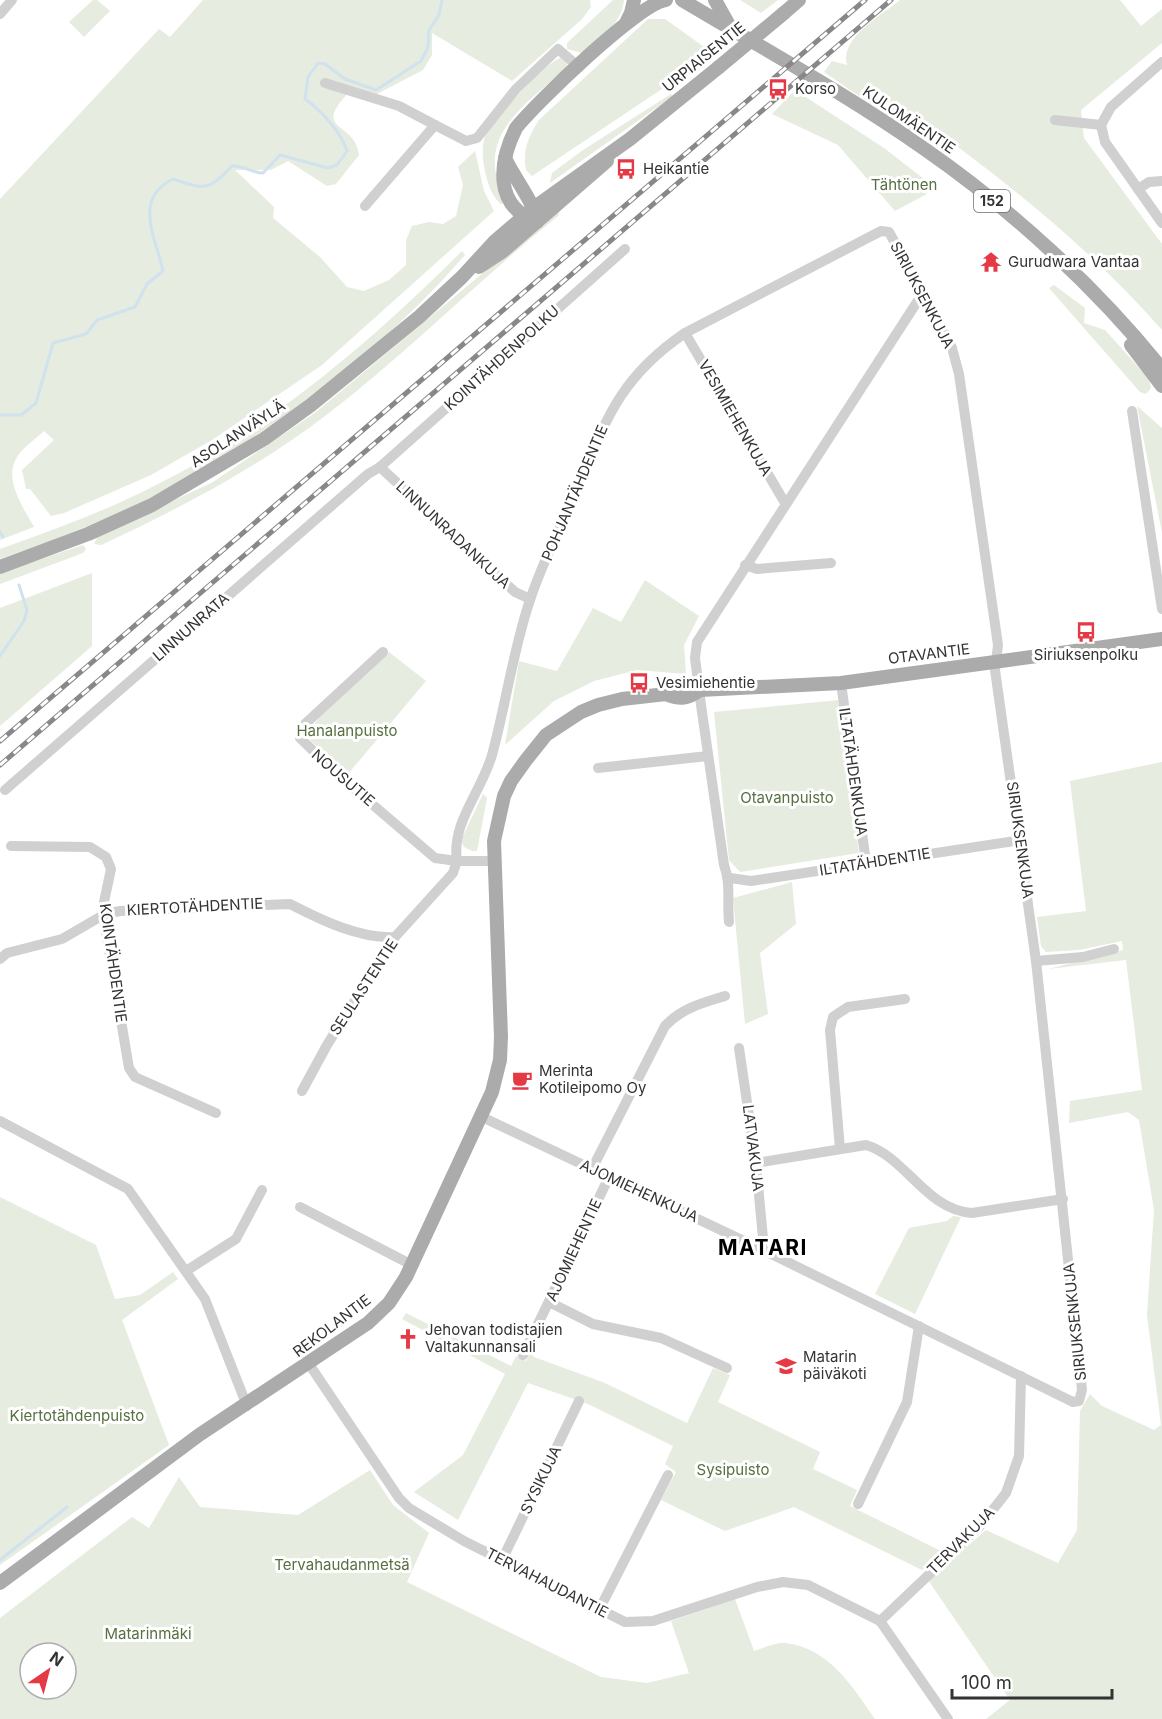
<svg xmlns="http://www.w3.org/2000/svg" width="1162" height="1719" font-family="Inter,sans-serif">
	<rect width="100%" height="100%" fill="#fff"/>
	<g fill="#e6ecdf" fill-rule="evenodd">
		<polygon points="93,0 97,0 110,11 84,37 69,22"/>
		<path d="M 203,0 L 590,0 L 591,7 L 582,19 L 512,81 L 432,33 L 432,55 L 423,70 L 375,95 L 354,87 C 307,134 355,119 359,155 L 336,184 L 327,186 L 288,161 L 271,170 L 235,170 L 274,207 L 273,218 L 320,257 L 347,287 L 364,291 L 389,280 L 406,265 L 406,240 L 412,226 L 429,222 L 443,224 L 456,216 L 463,185 L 458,167 L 475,151 L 484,191 L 494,211 L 322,365 L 212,440 L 151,475 L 64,513 L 51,516 L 30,489 L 26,489 L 22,470 L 54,440 L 44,431 C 36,439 23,447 17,457 C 3,480 23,507 34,527 L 0,540 L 0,199 L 159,29 L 170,37 Z"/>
		<path d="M 613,0 L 624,0 C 622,24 600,38 582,53 L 567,49 L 567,43 Z"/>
		<polygon points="740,0 778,0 761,13"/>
		<path d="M 900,0 L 1120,0 L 1141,26 L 1162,9 L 1162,43 L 1081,110 L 1084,138 L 1162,244 L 1162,330 C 1091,249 1007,182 920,119 L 910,131 L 824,72 L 832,61 L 847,65 C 839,38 882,15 900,0 Z"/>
		<path d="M 648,19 L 665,19 L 714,54 L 532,176 L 526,170 C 522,151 529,135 539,120 Z"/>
		<path d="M 561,58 L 568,62 L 567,67 C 524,106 470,138 507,202 L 501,204 C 486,193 478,150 486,134 C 493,120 548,60 561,58 Z"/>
		<polygon points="795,90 884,148 933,186 925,195 895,211 838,145 772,114"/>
		<polygon points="671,94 673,96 550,183 552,173 583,150"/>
		<path d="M 561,208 L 558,216 C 480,279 409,351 329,413 C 259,467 181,508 101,545 L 94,544 L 98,536 L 213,482 L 316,412 Z"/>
		<path d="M 462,251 L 465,255 C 392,339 303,409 208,465 C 188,476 169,489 148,499 C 100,523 50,541 0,559 L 0,549 C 53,530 106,511 156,485 C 270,428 372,341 462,251 Z"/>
		<polygon points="1054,285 1085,308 1084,323 1105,330 1149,379 1151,388 1146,394 1140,392 1049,288"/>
		<polygon points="1137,406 1162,428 1162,533"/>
		<polygon points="83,545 86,549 83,553 0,584 0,573"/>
		<polygon points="92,573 92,646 0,726 0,608"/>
		<polygon points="645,580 699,616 684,645 686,674 637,670 594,681 554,701 505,745 519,661 557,671 593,608 621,622"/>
		<polygon points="389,652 426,681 348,774 310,740 309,732 319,718"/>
		<polygon points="839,700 859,853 740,872 729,860 714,712"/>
		<polygon points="1162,762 1162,1719 986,1719 1010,1700 928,1580 986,1530 1058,1563 1077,1530 1080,1411 1090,1394 1102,1406 1154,1430 1161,1425 1147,1315 1154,1210 1139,1120 1128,1112 1069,1123 1070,1101 1142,1090 1126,960 1048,969 1123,950 1122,941 1079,950 1046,952 1041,946 1037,917 1086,911 1070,781"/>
		<polygon points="483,794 487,798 477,851 472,851 464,847 461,840"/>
		<polygon points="792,882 796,924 760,953 768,1014 745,1024 733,898"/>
		<polygon points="0,1197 96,1245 115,1299 140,1295 173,1272 178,1279 122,1320 169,1445 0,1565"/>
		<polygon points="953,1216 961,1217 915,1314 875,1294 909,1228 947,1221"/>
		<polygon points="406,1313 511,1366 516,1356 526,1361 530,1352 534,1357 605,1383 687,1423 713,1368 730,1375 718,1402 820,1452 813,1469 857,1490 850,1506 943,1552 922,1570 794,1507 725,1531 661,1500 676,1472 665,1464 673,1446 588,1404 528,1383 458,1520 414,1492 463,1455 505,1374 402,1319"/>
		<path d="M 370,1470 L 393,1505 L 429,1533 L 407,1582 L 601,1677 L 647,1683 L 689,1673 L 671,1621 L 735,1599 L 754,1651 C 763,1648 776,1642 785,1643 C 829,1648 852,1686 875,1719 L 0,1719 L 0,1618 L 132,1517 L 149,1528 L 179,1477 L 200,1507 L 298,1515 ZM 30,1653 L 66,1653 L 66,1689 L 30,1689 Z"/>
	</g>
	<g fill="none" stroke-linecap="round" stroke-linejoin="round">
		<g stroke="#cfe2ee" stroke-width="3">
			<path d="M 0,415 L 21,415 L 36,403 L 53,343 L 86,334 L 97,320 L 135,307 L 147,284 L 163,271 C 156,238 132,199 173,179 C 205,190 208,191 232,166 C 244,165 251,173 263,173 L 280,155 L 328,168 L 337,165 L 347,151 C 341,132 321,110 305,99 L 308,77 L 318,63 L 325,64 L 345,79 L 376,90 L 421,61 L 428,47 L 429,30 L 439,15 L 442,0"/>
			<polyline points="0,532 3,537"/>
			<polyline points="0,656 24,621 27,610 19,585"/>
			<polyline points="0,1560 67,1507"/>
		</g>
		<g stroke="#d0d0d0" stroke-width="10">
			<polyline points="0,14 12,0"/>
			<polyline points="1162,62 1111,107 1101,125 1105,142 1162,223"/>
			<polyline points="325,83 399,106 435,125"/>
			<polyline points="1055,120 1101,125"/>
			<polyline points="1138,189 1149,182 1162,181"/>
			<polyline points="365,206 435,125 466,141 477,138 516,89 558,49 579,67"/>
			<polyline points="685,333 785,503"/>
			<polyline points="1132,411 1162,609"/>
			<polyline points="380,467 515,592 530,599"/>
			<polyline points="745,565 757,569 831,563"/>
			<polyline points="841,683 866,862"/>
			<polyline points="598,768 708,756"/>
			<polyline points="5,790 368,474 380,467 625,249"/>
			<polyline points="11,846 90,847 106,857 111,869 104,902 105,926 129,1068 135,1077 216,1113"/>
			<polyline points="730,878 751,881 1021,840"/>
			<path d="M 729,922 C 727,902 731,883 724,865 L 701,705 L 695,658 L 697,642 L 917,302 L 924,297"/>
			<path d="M 0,959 L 7,953 L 62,939 L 105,914 L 120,911 L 290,904 C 321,920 360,939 395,937"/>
			<polyline points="1036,961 1083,957 1114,949"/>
			<polyline points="739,1048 756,1163 763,1238 761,1249"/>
			<polyline points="302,1091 327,1045 395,937 453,873 457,861 435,858 338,775 300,738 305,724 383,652"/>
			<path d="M 482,1117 L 761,1249 L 1073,1402 L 1079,1401 L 1082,1390 L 1036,961 L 995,670 L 998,645 L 959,374 L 952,348 L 889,232 L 881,231 L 685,333 C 619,378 606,420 576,491 C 561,527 542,563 530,600 C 513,650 506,704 492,755 C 481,793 451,823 457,861 L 493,861"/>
			<polyline points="0,1121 128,1189 205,1299 247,1406"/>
			<polyline points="840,1149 830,1030 833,1017 848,1007 905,999"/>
			<path d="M 756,1163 L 866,1145 C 906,1157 926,1210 972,1213 L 1063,1199"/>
			<path d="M 592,1169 L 665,1026 C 682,1008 702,1003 725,996"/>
			<polyline points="300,1207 412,1265"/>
			<polyline points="186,1271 236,1239 262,1190"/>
			<polyline points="549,1302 593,1324 661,1338 727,1368"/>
			<polyline points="523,1355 609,1177"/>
			<polyline points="309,1364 399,1498 409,1508 464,1541 625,1622 653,1621 757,1587 783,1582 808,1585 880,1621 948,1719"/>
			<polyline points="858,1504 907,1402 919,1326"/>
			<polyline points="502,1560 579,1401"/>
			<polyline points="599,1610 668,1475"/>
			<polyline points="880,1621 980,1526 1006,1493 1019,1456 1021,1376"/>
		</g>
		<g stroke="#ababab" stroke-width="14">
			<path d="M 682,0 C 764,49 848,95 926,150 C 1011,209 1097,288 1162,369"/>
			<polyline points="715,0 730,27"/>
			<polyline points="784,13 799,0"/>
			<polyline points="627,21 631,13 634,0"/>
			<path d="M 505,158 C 512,174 534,203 536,217"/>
			<path d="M 537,222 C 493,206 499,162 516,128 C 536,103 639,3 666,0"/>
			<polyline points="479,267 502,252 607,161"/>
			<polyline points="1131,345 1162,386"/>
			<polyline points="0,567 88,534 152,505 264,439 311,405 419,317 462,277 495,241 535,207 630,139 719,67"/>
			<path d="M 666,694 C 680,700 688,699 700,690"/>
			<polyline points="0,1583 199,1435 368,1323 389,1303 406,1277 492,1092 500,1060 501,1037 494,841 504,796 511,781 526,760 546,735 581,712 598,705 622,699 666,694 676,688 700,690 841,683 1162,639"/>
		</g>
		<g stroke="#888" stroke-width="5">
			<g id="rail">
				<polyline points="0,741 865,0"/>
				<polyline points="0,765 891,0"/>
			</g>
		</g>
		<use href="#rail" stroke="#fff" stroke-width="3" stroke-dasharray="9" stroke-linecap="butt"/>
		<polyline stroke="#ababab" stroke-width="14" points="719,67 784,13"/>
	</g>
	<defs>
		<g id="bus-bare" transform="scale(1.62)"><path d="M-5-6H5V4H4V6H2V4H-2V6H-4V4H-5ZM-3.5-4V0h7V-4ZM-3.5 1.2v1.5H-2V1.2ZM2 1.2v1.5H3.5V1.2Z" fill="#e63946" stroke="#fff" stroke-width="2.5" paint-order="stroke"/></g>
		<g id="temple-bare" transform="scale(1.62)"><path d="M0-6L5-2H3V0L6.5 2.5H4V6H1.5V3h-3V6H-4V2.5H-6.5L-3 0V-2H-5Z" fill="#e63946" stroke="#fff" stroke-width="2.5" paint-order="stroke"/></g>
		<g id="cafe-bare" transform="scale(1.62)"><path d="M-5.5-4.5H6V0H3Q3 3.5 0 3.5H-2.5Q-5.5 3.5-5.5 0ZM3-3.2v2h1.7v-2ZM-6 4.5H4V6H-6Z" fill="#e63946" stroke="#fff" stroke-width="2.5" paint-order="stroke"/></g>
		<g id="church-bare" transform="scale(1.62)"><path d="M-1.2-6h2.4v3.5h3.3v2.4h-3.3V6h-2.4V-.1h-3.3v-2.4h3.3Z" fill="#e63946" stroke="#fff" stroke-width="2.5" paint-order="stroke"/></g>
		<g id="school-bare" transform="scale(1.62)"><path d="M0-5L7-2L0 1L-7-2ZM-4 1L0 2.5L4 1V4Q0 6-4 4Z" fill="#e63946" stroke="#fff" stroke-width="2.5" paint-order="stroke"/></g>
	</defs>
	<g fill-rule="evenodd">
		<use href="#bus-bare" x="778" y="89"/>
		<use href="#bus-bare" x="626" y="169"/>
		<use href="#temple-bare" x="991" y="262"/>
		<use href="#bus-bare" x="1086" y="632"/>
		<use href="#bus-bare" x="639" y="683"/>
		<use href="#cafe-bare" x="522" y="1080"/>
		<use href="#church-bare" x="408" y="1339"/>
		<use href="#school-bare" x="786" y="1366"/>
	</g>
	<g text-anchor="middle" stroke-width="6" stroke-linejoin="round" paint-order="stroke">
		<rect fill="#fff" stroke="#707070" stroke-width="1.5" x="974" y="190" width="36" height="22" rx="4.5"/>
		<g font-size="14" font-weight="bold" fill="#333">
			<text x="992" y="206">152</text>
		</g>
		<g font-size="15" fill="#333" stroke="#fff">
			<text transform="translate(704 57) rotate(-39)" y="5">URPIAISENTIE</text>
			<text transform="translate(909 120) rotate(34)" y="5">KULOMÄENTIE</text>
			<text transform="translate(922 295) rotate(62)" y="5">SIRIUKSENKUJA</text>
			<text transform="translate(502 358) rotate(-42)" y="5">KOINTÄHDENPOLKU</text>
			<text transform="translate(735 418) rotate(60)" y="5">VESIMIEHENKUJA</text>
			<text transform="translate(238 434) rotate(-33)" y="5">ASOLANVÄYLÄ</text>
			<text transform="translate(575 493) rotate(-67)" y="5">POHJANTÄHDENTIE</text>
			<text transform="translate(453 535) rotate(43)" y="5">LINNUNRADANKUJA</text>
			<text transform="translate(191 627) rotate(-41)" y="5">LINNUNRATA</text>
			<text transform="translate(929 654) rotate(-7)" y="5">OTAVANTIE</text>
			<text transform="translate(853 772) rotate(82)" y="5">ILTATÄHDENKUJA</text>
			<text transform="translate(343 778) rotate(41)" y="5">NOUSUTIE</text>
			<text transform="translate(1020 840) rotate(82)" y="5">SIRIUKSENKUJA</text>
			<text transform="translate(875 862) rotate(-9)" y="5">ILTATÄHDENTIE</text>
			<text transform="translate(195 907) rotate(-3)" y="5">KIERTOTÄHDENTIE</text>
			<text transform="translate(113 963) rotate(82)" y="5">KOINTÄHDENTIE</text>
			<text transform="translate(364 987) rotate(-57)" y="5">SEULASTENTIE</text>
			<text transform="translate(753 1148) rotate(83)" y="5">LATVAKUJA</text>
			<text transform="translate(639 1191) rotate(25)" y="5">AJOMIEHENKUJA</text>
			<text transform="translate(574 1250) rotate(-65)" y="5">AJOMIEHENTIE</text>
			<text transform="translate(1075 1322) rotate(-96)" y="5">SIRIUKSENKUJA</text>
			<text transform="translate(332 1326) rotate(-37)" y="5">REKOLANTIE</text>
			<text transform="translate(541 1480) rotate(-64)" y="5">SYSIKUJA</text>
			<text transform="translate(961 1541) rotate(-45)" y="5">TERVAKUJA</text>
			<text transform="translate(547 1583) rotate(27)" y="5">TERVAHAUDANTIE</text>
		</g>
		<g font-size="15" fill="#333" stroke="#fff" text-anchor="start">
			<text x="795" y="94">Korso</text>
			<text x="643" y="174">Heikantie</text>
			<text x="1008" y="267">Gurudwara Vantaa</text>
			<text x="1086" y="660" text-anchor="middle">Siriuksenpolku</text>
			<text x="656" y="688">Vesimiehentie</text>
			<text x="539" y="1076">Merinta<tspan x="539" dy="17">Kotileipomo Oy</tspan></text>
			<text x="425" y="1335">Jehovan todistajien<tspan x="425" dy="17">Valtakunnansali</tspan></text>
			<text x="803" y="1362">Matarin<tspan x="803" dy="17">päiväkoti</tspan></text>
		</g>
		<g font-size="15" fill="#56703f" stroke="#fff">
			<text x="904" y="190">Tähtönen</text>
			<text x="347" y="736">Hanalanpuisto</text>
			<text x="787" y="803">Otavanpuisto</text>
			<text x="77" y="1421">Kiertotähdenpuisto</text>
			<text x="733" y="1475">Sysipuisto</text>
			<text x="342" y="1570">Tervahaudanmetsä</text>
			<text x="148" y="1639">Matarinmäki</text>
		</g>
		<g font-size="21" font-weight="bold" letter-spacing="1.5" fill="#000" stroke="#fff">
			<text x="763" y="1255">MATARI</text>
		</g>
	</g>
	<g transform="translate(48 1671) rotate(35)"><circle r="28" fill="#ffffff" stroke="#adadad" stroke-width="1.5"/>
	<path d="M0-4.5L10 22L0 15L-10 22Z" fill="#e63946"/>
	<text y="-9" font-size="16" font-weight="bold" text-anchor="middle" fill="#333333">N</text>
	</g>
	<path d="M952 1689v9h160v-9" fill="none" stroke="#333333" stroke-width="3"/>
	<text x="961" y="1689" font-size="18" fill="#333333" stroke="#ffffff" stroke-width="4.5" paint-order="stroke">100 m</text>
</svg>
